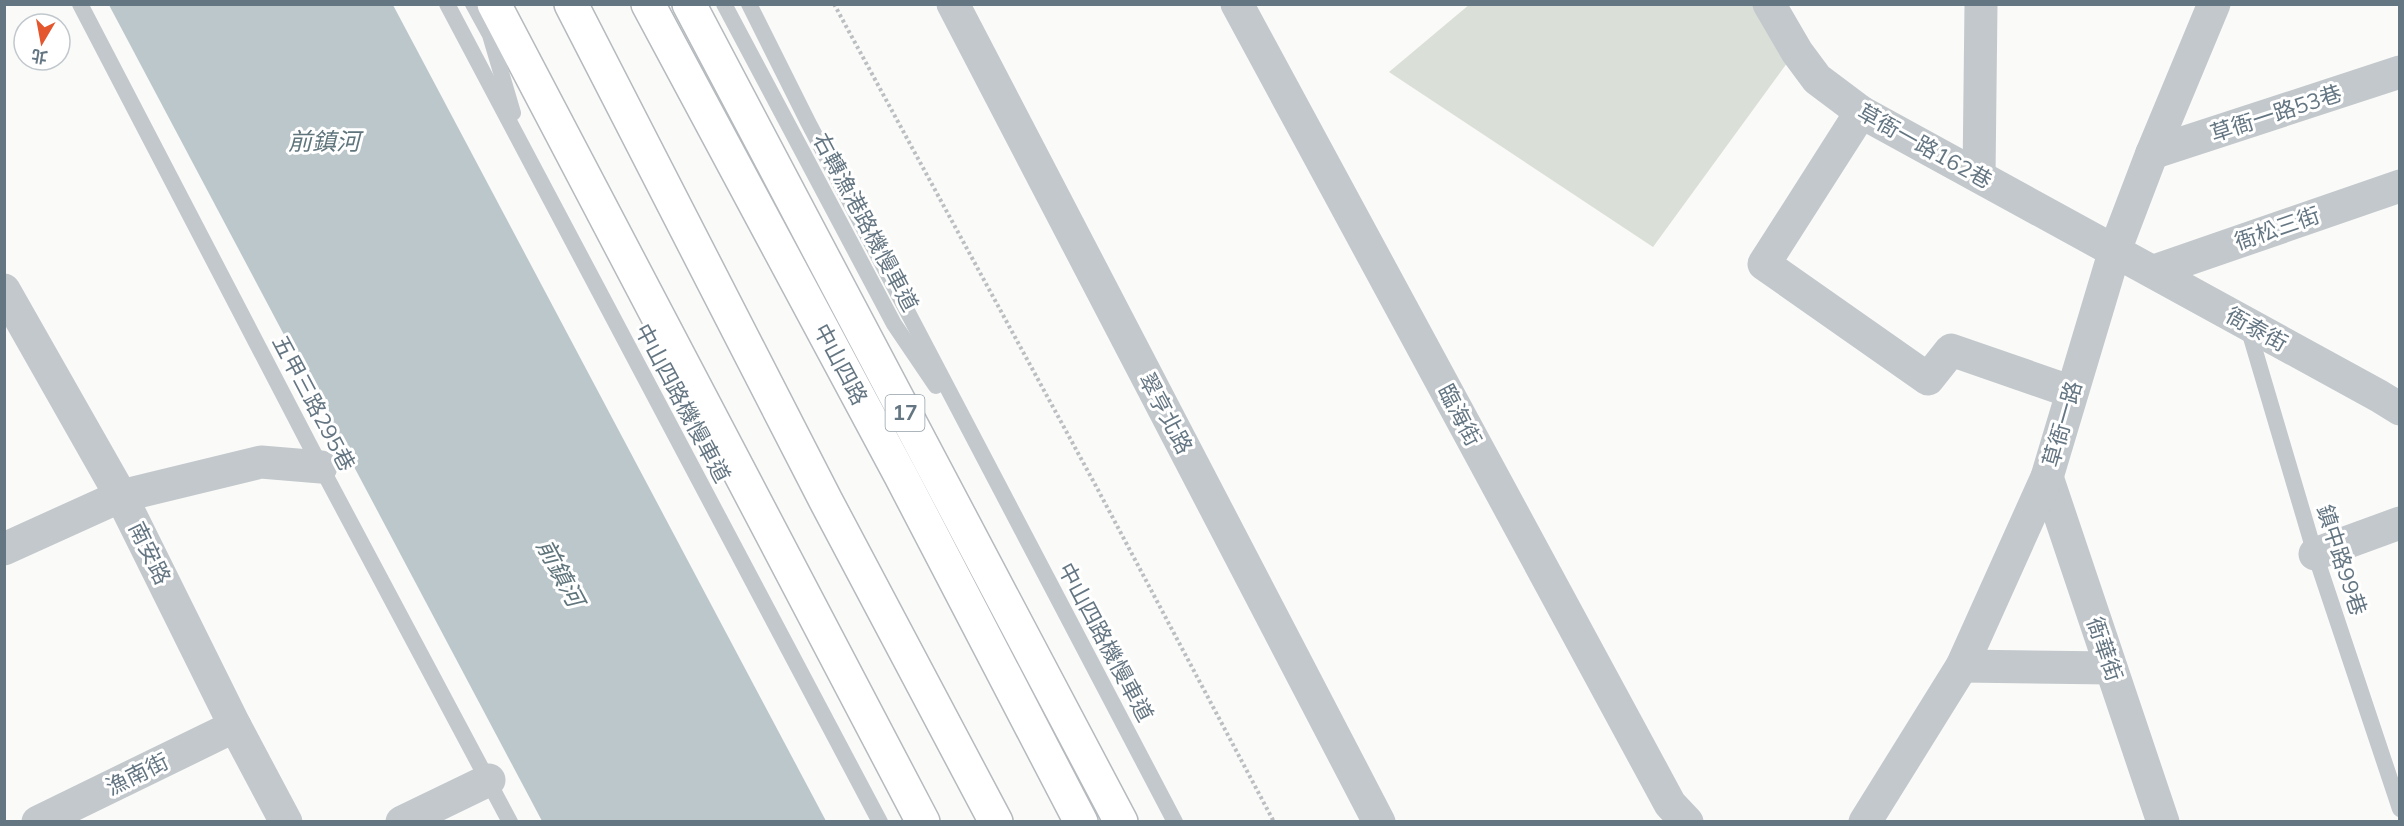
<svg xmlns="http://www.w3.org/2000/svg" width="2404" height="826" font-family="Mulish,'Noto Sans TC',sans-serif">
	<rect width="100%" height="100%" fill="#fafaf8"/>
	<polygon fill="#dadfd7" points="1470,4 1755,5 1790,59 1653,247 1389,72"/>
	<polygon fill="#bbc7cb" points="109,5 393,5 826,821 542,821"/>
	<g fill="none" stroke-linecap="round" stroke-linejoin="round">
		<g stroke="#b5babe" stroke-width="36">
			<g id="primary">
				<polyline points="494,4 923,822"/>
				<polyline points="571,4 826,501 996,822"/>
				<polyline points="648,4 901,476 1081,822"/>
				<polyline points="689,4 1121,822"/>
			</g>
		</g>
		<polyline stroke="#bbbfc2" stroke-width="4" stroke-dasharray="3 3" stroke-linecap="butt" points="834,4 1097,488 1274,822"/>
		<g stroke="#c3c8cc" stroke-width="16">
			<polyline points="80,4 321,467 510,822"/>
			<polyline points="447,4 880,822"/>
			<polyline points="473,4 490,35 513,113"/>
			<polyline points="724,4 894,324 936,386"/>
			<polyline points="749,4 808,122 1175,822"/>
			<polyline points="2247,324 2315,554 2400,809"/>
		</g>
		<g stroke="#c3c8cc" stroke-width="33">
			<polyline points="953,4 1379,822"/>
			<polyline points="1237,4 1670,804 1687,822"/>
			<polyline points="1769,4 1797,52 1817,79 1861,112 2379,396 2400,409"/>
			<polyline points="1861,112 1764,264 1928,379 1951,350 2072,392"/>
			<polyline points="2152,153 2400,72"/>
			<polyline points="1979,176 1981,4"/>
			<polyline points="2154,271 2400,186"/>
			<polyline points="4,290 121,496 235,726 286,822"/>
			<polyline points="2047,477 2163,822"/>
			<polyline points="4,549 121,496 261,462 321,467"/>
			<polyline points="2315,554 2400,523"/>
			<polyline points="1962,666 2111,668"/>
			<polyline points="38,822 235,726"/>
			<polyline points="402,822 489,780"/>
			<polyline points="1865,822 1962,666 2047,477 2115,250 2152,153 2214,4"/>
		</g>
		<use href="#primary" stroke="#fff" stroke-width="33"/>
	</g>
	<g text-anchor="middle" stroke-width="6" stroke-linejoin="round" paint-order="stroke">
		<rect fill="#fff" stroke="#939fa8" stroke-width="1.5" x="885.5" y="395" width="39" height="36" rx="4.5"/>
		<g font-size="21" font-weight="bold" fill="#657683">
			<text x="905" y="420">17</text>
		</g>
		<g font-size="22" fill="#657683" stroke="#fff">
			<text transform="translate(2276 113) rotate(-18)" y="8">草衙一路53巷</text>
			<text transform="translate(1925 146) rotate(29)" y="8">草衙一路162巷</text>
			<text transform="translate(866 222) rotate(62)" y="8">右轉漁港路機慢車道</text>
			<text transform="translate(2277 228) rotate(-19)" y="8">衙松三街</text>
			<text transform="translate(2257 329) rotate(29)" y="8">衙泰街</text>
			<text transform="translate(841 364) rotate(62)" y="8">中山四路</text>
			<text transform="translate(314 403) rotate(62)" y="8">五甲三路295巷</text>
			<text transform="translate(683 403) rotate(62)" y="8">中山四路機慢車道</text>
			<text transform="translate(1166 413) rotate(62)" y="8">翠亨北路</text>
			<text transform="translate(1460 415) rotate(62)" y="8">臨海街</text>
			<text transform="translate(2062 424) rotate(-74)" y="8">草衙一路</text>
			<text transform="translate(150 553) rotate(64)" y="8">南安路</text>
			<text transform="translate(2342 560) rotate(72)" y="8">鎮中路99巷</text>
			<text transform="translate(1106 642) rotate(62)" y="8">中山四路機慢車道</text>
			<text transform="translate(2105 649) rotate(71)" y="8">衙華街</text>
			<text transform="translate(137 774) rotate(-26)" y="8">漁南街</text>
		</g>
		<g font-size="24" font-style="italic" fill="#60757c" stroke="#fff">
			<text x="324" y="150">前鎮河</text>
			<text transform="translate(560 573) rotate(62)" y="8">前鎮河</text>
		</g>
	</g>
	<rect width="2404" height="826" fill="none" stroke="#657683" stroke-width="12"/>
	<g transform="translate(42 42) rotate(190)"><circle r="28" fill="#ffffff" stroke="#c1c8cd" stroke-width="1.5"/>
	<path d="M0-4.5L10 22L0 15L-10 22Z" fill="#e4572e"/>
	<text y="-9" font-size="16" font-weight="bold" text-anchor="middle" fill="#657683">北</text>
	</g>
</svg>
